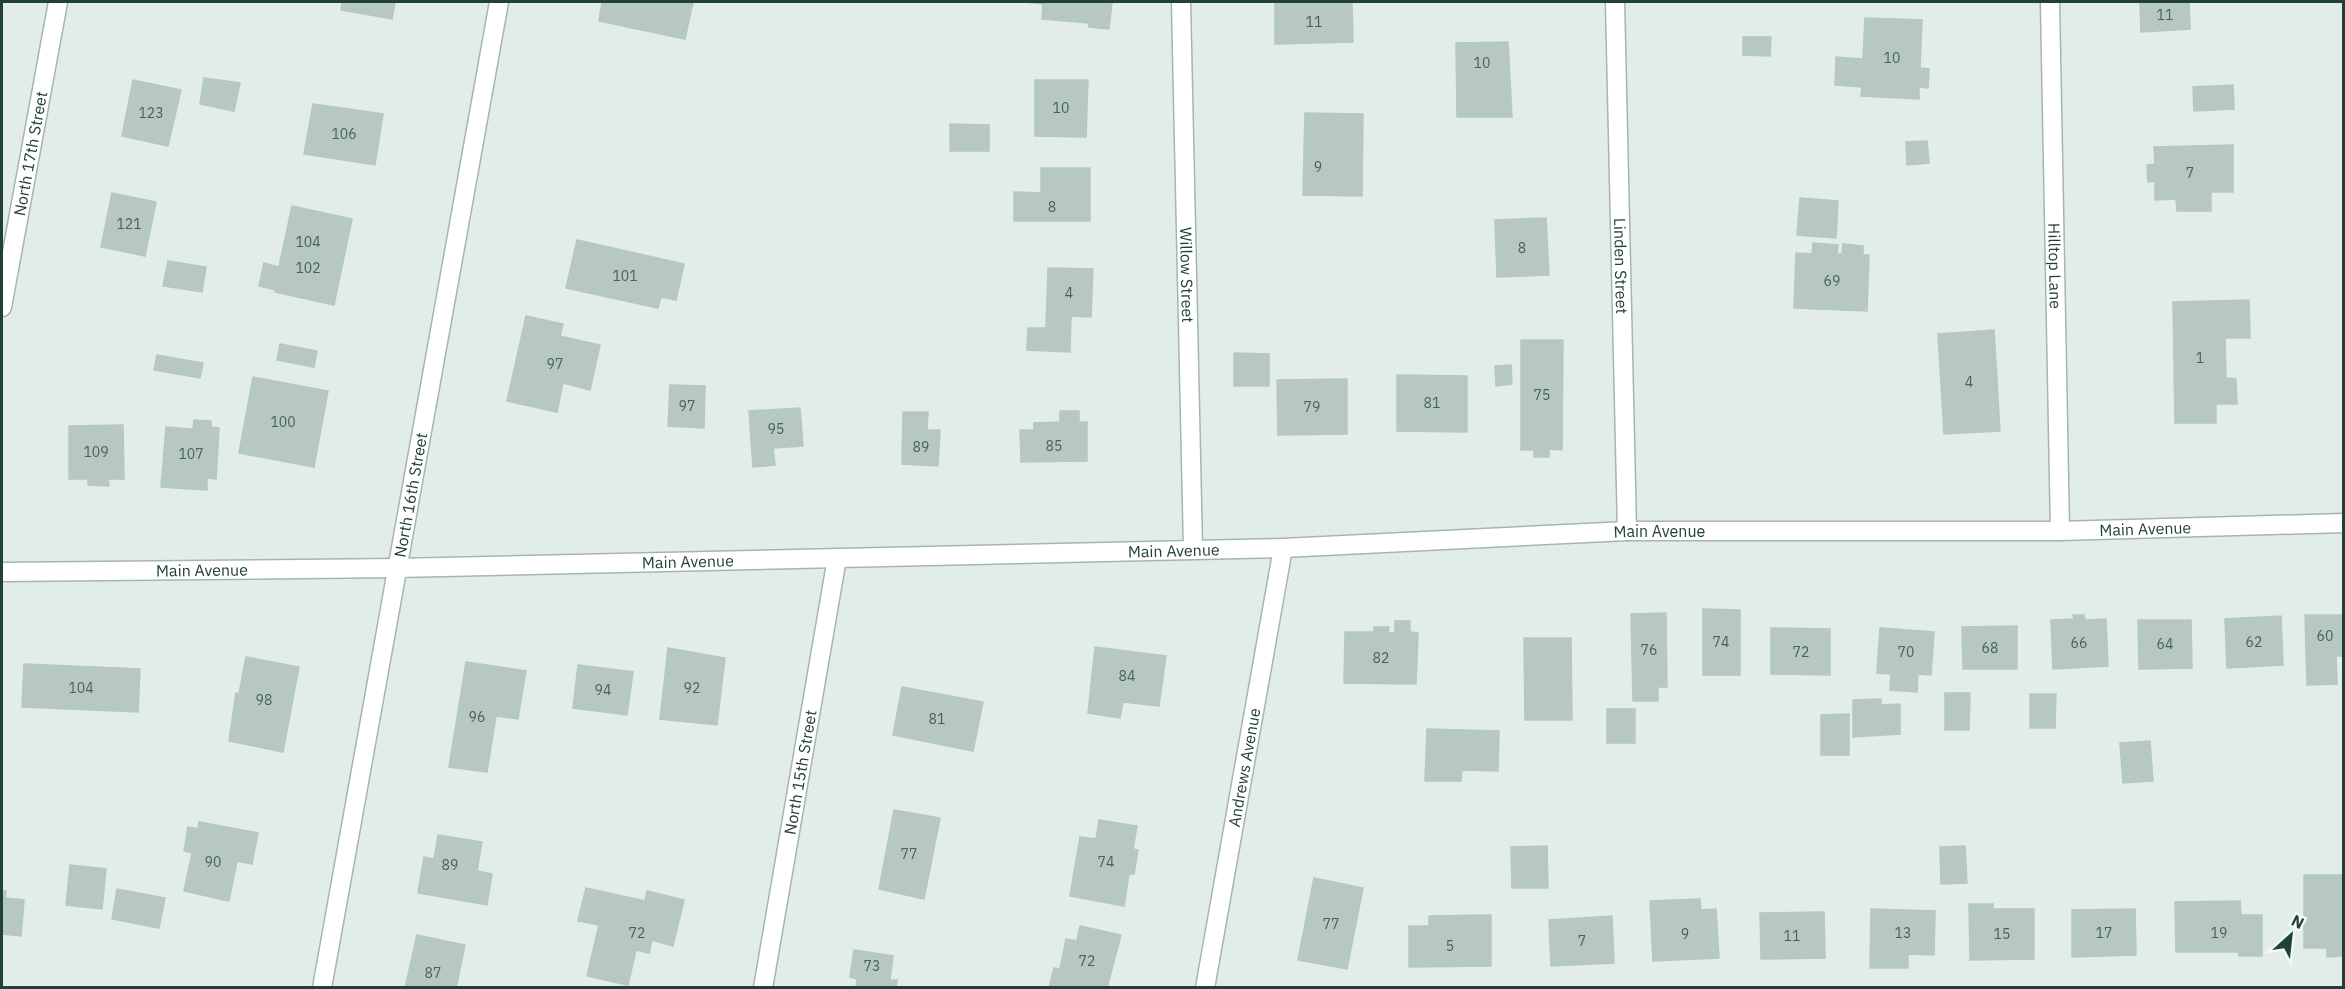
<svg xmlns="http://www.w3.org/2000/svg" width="2345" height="989" font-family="'IBM Plex Sans',sans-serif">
	<rect width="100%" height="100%" fill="#e2ede9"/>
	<g fill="#b7c8c2" stroke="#b4c8c1" stroke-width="1.5">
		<polygon points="342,2 395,2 392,19 341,10"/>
		<polygon points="602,2 693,2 685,39 599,21"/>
		<polygon points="1025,2 1112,2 1109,29 1089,27 1089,23 1042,19 1043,4"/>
		<polygon points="1275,2 1352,2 1353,42 1275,44"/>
		<polygon points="2140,2 2189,2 2190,29 2141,32"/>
		<polygon points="1865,18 1922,20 1920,68 1929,69 1928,88 1919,87 1919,99 1861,96 1862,87 1835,85 1836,57 1863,59"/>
		<polygon points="1743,37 1771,37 1770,56 1743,55"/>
		<polygon points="1508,42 1512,117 1457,117 1456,43"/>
		<polygon points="204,78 240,83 234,111 200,104"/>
		<polygon points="133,80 181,90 168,146 122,136"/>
		<polygon points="1035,80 1088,80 1086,137 1035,136"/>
		<polygon points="2233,85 2234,109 2194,111 2193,87"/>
		<polygon points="313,104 383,114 375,165 304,154"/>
		<polygon points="1305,113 1363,114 1362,196 1303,195"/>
		<polygon points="950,124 989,125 989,151 950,151"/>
		<polygon points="1927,141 1929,163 1907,165 1906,142"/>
		<polygon points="2233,145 2233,192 2211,192 2211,211 2177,211 2176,199 2155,200 2155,181 2148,182 2147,165 2155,164 2154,147"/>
		<polygon points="1041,168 1090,168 1090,221 1014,221 1014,192 1041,193"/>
		<polygon points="112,193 156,202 145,256 101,247"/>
		<polygon points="1800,198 1838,201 1836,238 1797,235"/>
		<polygon points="292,206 352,219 334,305 275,292 276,290 259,286 264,263 279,267"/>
		<polygon points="1546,218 1549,275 1497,277 1495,220"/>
		<polygon points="577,240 684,264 676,300 661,297 658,308 566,288"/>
		<polygon points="1813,243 1838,245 1837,254 1842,254 1843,244 1863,246 1863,255 1869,255 1867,311 1794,308 1796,253 1812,254"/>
		<polygon points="168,261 206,267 202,292 163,286"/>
		<polygon points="1048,268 1093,269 1091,317 1071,316 1070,352 1027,350 1028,328 1046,328"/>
		<polygon points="2249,300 2250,338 2225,338 2226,378 2236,379 2237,404 2216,404 2216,423 2175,423 2173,302"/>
		<polygon points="526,316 563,324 560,336 600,345 590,390 563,383 557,412 507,401"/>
		<polygon points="1994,330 2000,431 1944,434 1938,334"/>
		<polygon points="1521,340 1563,340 1562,450 1549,449 1549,457 1534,457 1534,450 1521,450"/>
		<polygon points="280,344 317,351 314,367 277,360"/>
		<polygon points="1234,353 1269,354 1269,386 1234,386"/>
		<polygon points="157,355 203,363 200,378 154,370"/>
		<polygon points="1511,365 1512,384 1496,386 1495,366"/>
		<polygon points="1397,375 1467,376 1467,432 1397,431"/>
		<polygon points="253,377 328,391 314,467 239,453"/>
		<polygon points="1347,379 1347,434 1278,435 1277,380"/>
		<polygon points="670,385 705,386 704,428 668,426"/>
		<polygon points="800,408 803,446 773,448 775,465 753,467 749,411"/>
		<polygon points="1060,411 1079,411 1079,422 1087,422 1087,461 1021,462 1020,430 1034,430 1034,423 1060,422"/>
		<polygon points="903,412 928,412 927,430 940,430 938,466 902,464"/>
		<polygon points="194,420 211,421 211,427 219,428 216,479 207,478 207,490 161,487 166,427 193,429"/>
		<polygon points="123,425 124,479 108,479 109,486 88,485 88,479 69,479 69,426"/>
		<polygon points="1703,609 1740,610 1740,675 1703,675"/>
		<polygon points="1666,613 1667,687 1658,687 1658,701 1633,701 1631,614"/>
		<polygon points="2073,615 2084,615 2085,620 2106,619 2108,666 2053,669 2051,620 2074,619"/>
		<polygon points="2305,615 2344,615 2344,656 2336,656 2337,684 2307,685"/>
		<polygon points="2281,616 2283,665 2227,668 2225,619"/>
		<polygon points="2138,620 2191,620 2192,668 2139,669"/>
		<polygon points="1395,621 1410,621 1410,632 1418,633 1416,684 1344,683 1345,632 1374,632 1374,627 1389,627 1388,633 1395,633"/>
		<polygon points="2017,626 2017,669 1963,669 1962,627"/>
		<polygon points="1771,628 1830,629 1830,675 1771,674"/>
		<polygon points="1880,628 1934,632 1931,675 1918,674 1917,692 1890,690 1891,674 1877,673"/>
		<polygon points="1524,638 1571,638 1572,720 1525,720"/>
		<polygon points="1095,647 1166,656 1159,706 1123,702 1120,718 1088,713"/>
		<polygon points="668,648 725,658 717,725 660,719"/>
		<polygon points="246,657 299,667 283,752 229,741 236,693 239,694"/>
		<polygon points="466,662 526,671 518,719 496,716 487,772 449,767"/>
		<polygon points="24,664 140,669 138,712 22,707"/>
		<polygon points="578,665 633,672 627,715 573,708"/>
		<polygon points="902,687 983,702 973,751 893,735"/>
		<polygon points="1945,693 1970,693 1969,730 1945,730"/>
		<polygon points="2030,694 2056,694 2055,728 2030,728"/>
		<polygon points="1881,699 1881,705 1900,704 1900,734 1853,737 1853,700"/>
		<rect x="1607" y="709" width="28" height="34"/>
		<polygon points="1849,714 1849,755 1821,755 1821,715"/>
		<polygon points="1427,729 1499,731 1498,771 1462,770 1461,781 1425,781"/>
		<polygon points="2150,741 2153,781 2123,783 2120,743"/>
		<polygon points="894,810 940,818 924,899 879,889"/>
		<polygon points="1099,820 1137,826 1133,849 1138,850 1134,874 1129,874 1124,906 1070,896 1080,837 1096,839"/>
		<polygon points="199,822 258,833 252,864 237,861 229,901 184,891 192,853 184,851 188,827 198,829"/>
		<polygon points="438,835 482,842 477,871 492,874 487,905 418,893 424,857 434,859"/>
		<polygon points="1547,846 1548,888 1512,888 1511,847"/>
		<polygon points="1965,846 1967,883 1941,884 1940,847"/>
		<polygon points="70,865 106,869 102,909 66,905"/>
		<polygon points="2304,875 2344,875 2342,956 2327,957 2327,948 2304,948"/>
		<polygon points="1314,878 1363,888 1347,969 1298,960"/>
		<polygon points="586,888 645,901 647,891 684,900 673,946 652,940 649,953 636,950 628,985 587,976 599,925 578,921"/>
		<polygon points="117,889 165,898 159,928 112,919"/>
		<polygon points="2,891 6,891 5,898 24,900 21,936 2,934"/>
		<polygon points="1700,899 1701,910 1716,909 1719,958 1653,961 1650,901"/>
		<polygon points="2240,901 2241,915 2262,915 2262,956 2239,956 2238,952 2176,952 2175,902"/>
		<polygon points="1969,904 1993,904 1993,909 2034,909 2034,959 1970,960"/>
		<polygon points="1871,909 1935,911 1934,955 1908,954 1908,968 1870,968"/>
		<polygon points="2135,909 2136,955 2072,957 2072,910"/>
		<polygon points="1824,912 1825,958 1761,959 1760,913"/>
		<polygon points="1491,915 1491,966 1409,967 1409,926 1429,926 1429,916"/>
		<polygon points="1612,916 1614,963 1551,966 1549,920"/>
		<polygon points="1080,926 1121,935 1107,988 1049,988 1054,968 1060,969 1066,939 1077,941"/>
		<polygon points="417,935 465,945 456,988 405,988"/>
		<polygon points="854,950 893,956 890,980 897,980 896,988 856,988 857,979 850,977"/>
	</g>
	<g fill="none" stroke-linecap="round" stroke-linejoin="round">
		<g stroke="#a4b6b1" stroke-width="21">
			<g id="minor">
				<path id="s1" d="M 1181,2 L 1193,549"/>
				<path id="s2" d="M 1615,2 L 1627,531"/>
				<path id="s3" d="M 2050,2 L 2060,531"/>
				<path id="s4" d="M 2,307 L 58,2"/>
				<path id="s5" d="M 2,572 L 397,568 L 1283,548 L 1627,531 L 2060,531 L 2344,523"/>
				<path id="s6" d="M 322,988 L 499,2"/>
				<path id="s7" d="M 763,988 L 837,558"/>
				<path id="s8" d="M 1205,988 L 1283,548"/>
			</g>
		</g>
		<use href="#minor" stroke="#fff" stroke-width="18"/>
	</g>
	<g text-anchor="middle" stroke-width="5" stroke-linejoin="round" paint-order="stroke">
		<g font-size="14" fill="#46625b">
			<text x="2165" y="20">11</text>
			<text x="1314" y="27">11</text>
			<text x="1892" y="63">10</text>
			<text x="1482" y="68">10</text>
			<text x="1061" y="113">10</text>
			<text x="151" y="118">123</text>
			<text x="344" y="139">106</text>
			<text x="1318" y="172">9</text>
			<text x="2190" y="178">7</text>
			<text x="1052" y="212">8</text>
			<text x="129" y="229">121</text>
			<text x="308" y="247">104</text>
			<text x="1522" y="253">8</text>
			<text x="308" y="273">102</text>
			<text x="625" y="281">101</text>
			<text x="1832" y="286">69</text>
			<text x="1069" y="298">4</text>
			<text x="2200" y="363">1</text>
			<text x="555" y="369">97</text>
			<text x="1969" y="387">4</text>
			<text x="1542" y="400">75</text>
			<text x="1432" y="408">81</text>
			<text x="687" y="411">97</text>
			<text x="1312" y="412">79</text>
			<text x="283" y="427">100</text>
			<text x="776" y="434">95</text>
			<text x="1054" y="451">85</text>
			<text x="921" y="452">89</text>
			<text x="96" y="457">109</text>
			<text x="191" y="459">107</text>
			<text x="2325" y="641">60</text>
			<text x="1721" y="647">74</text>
			<text x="2254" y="647">62</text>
			<text x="2079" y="648">66</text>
			<text x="2165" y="649">64</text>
			<text x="1990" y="653">68</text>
			<text x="1649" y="655">76</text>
			<text x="1801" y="657">72</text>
			<text x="1906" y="657">70</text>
			<text x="1381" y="663">82</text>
			<text x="1127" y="681">84</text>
			<text x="81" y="693">104</text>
			<text x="692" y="693">92</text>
			<text x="603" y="695">94</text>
			<text x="264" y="705">98</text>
			<text x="477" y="722">96</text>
			<text x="937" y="724">81</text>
			<text x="909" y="859">77</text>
			<text x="213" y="867">90</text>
			<text x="1106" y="867">74</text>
			<text x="450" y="870">89</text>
			<text x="1331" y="929">77</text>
			<text x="637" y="938">72</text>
			<text x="1903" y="938">13</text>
			<text x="2104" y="938">17</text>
			<text x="2219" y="938">19</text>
			<text x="1685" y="939">9</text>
			<text x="2002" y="939">15</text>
			<text x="1792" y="941">11</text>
			<text x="1582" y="946">7</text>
			<text x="1450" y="951">5</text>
			<text x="1087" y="966">72</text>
			<text x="872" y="971">73</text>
			<text x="433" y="978">87</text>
		</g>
		<g font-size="16" fill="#214039" stroke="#f3f9f7">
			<text dy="6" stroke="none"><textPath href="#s4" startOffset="156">North 17th Street</textPath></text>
			<text dy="6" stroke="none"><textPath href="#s2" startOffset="264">Linden Street</textPath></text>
			<text dy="6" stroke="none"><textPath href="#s3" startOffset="264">Hilltop Lane</textPath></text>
			<text dy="6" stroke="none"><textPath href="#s1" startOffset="273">Willow Street</textPath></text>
			<text dy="6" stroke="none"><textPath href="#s6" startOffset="501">North 16th Street</textPath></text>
			<text dy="6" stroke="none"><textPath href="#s5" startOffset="2144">Main Avenue</textPath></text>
			<text dy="6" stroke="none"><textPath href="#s5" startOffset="1658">Main Avenue</textPath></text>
			<text dy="6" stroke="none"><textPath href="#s5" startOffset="1172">Main Avenue</textPath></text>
			<text dy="6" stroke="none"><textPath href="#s5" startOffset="686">Main Avenue</textPath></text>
			<text dy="6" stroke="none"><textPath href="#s5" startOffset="200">Main Avenue</textPath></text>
			<text dy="6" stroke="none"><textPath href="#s8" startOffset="224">Andrews Avenue</textPath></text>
			<text dy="6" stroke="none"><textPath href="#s7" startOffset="219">North 15th Street</textPath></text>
		</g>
	</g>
	<rect width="2345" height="989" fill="none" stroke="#214039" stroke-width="6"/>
	<g transform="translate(2291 935) rotate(27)" stroke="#f3f9f7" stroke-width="4.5" paint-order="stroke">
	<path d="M0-4.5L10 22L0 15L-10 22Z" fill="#214039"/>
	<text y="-9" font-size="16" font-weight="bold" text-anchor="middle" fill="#214039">N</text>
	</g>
</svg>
